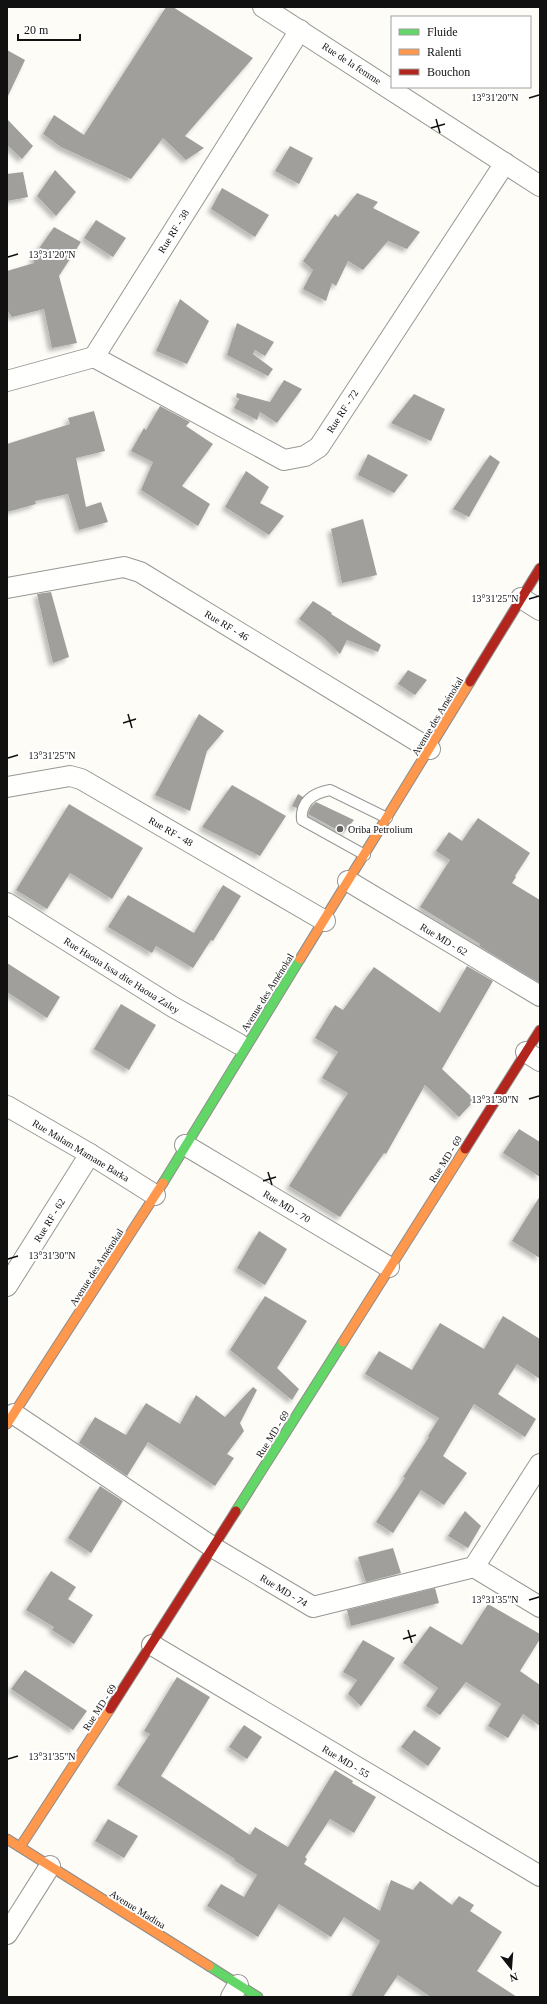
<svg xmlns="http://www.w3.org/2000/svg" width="547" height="2004" font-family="'Times New Roman',serif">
	<defs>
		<filter id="shadow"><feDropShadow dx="-3.5" dy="3.5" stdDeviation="2" flood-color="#0004"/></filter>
	</defs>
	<rect width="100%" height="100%" fill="#fdfcf7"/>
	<g fill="#a19f9c" filter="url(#shadow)">
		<polygon points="166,7 173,7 253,58 185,136 204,148 186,160 163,138 131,179 61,147 43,134 54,115 84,135"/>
		<polygon points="7,50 25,60 7,98"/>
		<polygon points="7,119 33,146 22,159 7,145"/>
		<polygon points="290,146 313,158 299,184 275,171"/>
		<polygon points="55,170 76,192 56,216 37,196"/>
		<polygon points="23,172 28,197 7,201 7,174"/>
		<polygon points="222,188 269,215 255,237 211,209"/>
		<polygon points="357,193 378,202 373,208 420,232 407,249 388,241 363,270 348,261 336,286 332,283 326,301 303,289 313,270 303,261 335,214 338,217"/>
		<polygon points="96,220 126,238 113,257 84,238"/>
		<polygon points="54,227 81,242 59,276 77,343 52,348 44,309 12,317 7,310 7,271 34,263 33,257"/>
		<polygon points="180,299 209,321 187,364 156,351"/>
		<polygon points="237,323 274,342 265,356 255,350 253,354 273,369 268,376 227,355"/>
		<polygon points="284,380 302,389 277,423 260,412 257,420 234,408 239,399 236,397 237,393 270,402"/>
		<polygon points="414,394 445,409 431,441 391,423"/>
		<polygon points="160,406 190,422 186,426 213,444 182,486 210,504 198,526 141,490 153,462 131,451 144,428 146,430"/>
		<polygon points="94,411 105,451 76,458 86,507 101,502 108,522 79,530 68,494 35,501 36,504 7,512 7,444 70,424 68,418"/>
		<polygon points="368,454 408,475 394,493 358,475"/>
		<polygon points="490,455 500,462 469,517 453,509"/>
		<polygon points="246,471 269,487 260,503 284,516 269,535 225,507"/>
		<polygon points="363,519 377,575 342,583 331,529"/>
		<polygon points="51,592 69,657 53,663 37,594"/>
		<polygon points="313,601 332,613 331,614 381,645 378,652 347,640 340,654 324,638 299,619"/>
		<polygon points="408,670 427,680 415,695 398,684"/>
		<polygon points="199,714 224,731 207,751 190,811 155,795"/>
		<polygon points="232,785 286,816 260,856 202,827"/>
		<polygon points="298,794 303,797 297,808 292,806"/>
		<polygon points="316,802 354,820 343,833 308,814 311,807"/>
		<polygon points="69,804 143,848 112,899 70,873 47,909 16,890"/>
		<polygon points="478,818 530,853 515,876 516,877 512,883 540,900 540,983 479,946 480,944 420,907 450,860 436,851 449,832 462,841"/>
		<polygon points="223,885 241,896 213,941 211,940 193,968 156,946 152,953 108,927 128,895 194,933"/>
		<polygon points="7,963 60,997 47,1018 7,992"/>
		<polygon points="467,966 493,981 442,1069 475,1100 459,1117 425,1085 386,1154 384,1153 340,1217 289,1186 348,1093 322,1078 338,1052 315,1038 335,1005 343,1010 374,967 440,1013"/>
		<polygon points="121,1004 156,1025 129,1070 94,1049"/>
		<polygon points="519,1129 540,1142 540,1177 503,1153"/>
		<polygon points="540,1196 540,1258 512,1241"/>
		<polygon points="259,1231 287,1249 265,1285 237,1268"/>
		<polygon points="265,1296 307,1321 277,1368 299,1389 292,1400 230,1350"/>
		<polygon points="503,1316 540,1339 540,1379 517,1364 498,1394 536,1419 525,1437 474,1404 443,1456 467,1473 444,1505 421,1490 393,1533 376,1522 405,1478 403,1477 429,1437 428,1436 439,1418 365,1374 379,1351 412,1370 440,1323 484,1349"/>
		<polygon points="253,1387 257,1390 240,1423 244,1431 227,1454 234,1458 215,1486 148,1442 127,1476 79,1443 95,1417 126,1435 146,1403 180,1424 196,1395 225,1417"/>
		<polygon points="100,1486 123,1501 91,1553 68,1538"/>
		<polygon points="465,1511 481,1526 468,1548 448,1536"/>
		<polygon points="393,1548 401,1573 366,1582 358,1557"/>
		<polygon points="51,1571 76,1587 68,1599 93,1615 74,1644 52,1630 54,1627 26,1610"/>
		<polygon points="435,1588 439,1603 351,1626 347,1610"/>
		<polygon points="488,1604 540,1634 540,1639 520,1671 540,1685 540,1726 523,1714 508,1738 488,1726 501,1704 466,1682 440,1715 426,1706 438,1688 403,1663 430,1626 462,1645"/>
		<polygon points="363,1640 395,1658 361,1706 348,1694 357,1680 343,1672"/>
		<polygon points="25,1670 87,1711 73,1730 11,1689"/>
		<polygon points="177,1677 210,1697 161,1776 250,1835 255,1827 288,1847 335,1770 353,1781 352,1783 376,1797 354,1833 330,1819 305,1857 307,1859 304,1864 380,1911 391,1880 413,1890 420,1881 452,1905 459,1896 474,1905 470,1911 502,1932 477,1971 517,1997 431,1997 398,1975 383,1997 351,1997 380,1941 344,1917 331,1937 279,1904 258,1937 207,1906 221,1884 244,1897 257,1875 235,1861 235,1859 117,1785 150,1734 144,1731"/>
		<polygon points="244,1725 262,1737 247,1759 229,1747"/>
		<polygon points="414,1730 441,1748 428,1766 401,1747"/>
		<polygon points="108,1819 138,1836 124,1858 95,1841"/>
	</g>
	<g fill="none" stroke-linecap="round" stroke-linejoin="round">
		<g stroke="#979795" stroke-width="12">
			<path id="lane" d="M 365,855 L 302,820 C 300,801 314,793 330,790 L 387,818"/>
		</g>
		<g stroke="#979795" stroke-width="22">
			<g id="street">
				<polyline points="263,7 540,186"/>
				<polyline points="94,357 284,460 305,456 319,447 505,163"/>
				<polyline points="7,381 94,357 300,30"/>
				<polyline points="7,588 124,567 140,572 430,749"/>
				<polyline points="521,598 540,610"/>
				<polyline points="7,787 70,776 81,779 325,921"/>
				<polyline points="348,881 540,996"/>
				<polyline points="7,903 173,1007 239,1044"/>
				<polyline points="526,1052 540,1061"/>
				<polyline points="7,1106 90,1154 155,1195"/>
				<polyline points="185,1145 389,1267"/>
				<polyline points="7,1286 90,1154"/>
				<polyline points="14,1414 214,1548 313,1607 474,1567 540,1464"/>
				<polyline points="474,1567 540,1607"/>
				<polyline points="152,1645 540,1876"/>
				<polyline points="7,1934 50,1866"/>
				<polyline points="231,1997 238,1985"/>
			</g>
		</g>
		<g stroke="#8e8d8b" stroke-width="11">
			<g id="fast">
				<polyline points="163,1183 300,959"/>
				<polyline points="236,1511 343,1342"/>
				<polyline points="209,1966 258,1997"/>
			</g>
		</g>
		<g stroke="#8e8d8b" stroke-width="11">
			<g id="slow">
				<polyline points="300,959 470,682"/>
				<polyline points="343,1342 465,1149"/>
				<polyline points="7,1424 163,1183"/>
				<polyline points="7,1839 209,1966"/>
				<polyline points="20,1847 110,1709"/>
			</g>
		</g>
		<g stroke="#8e8d8b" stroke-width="11">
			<g id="jam">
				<polyline points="470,682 540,568"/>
				<polyline points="465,1149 540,1030"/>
				<polyline points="110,1709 236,1511"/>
			</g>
		</g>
		<use href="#lane" stroke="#fffffe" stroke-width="10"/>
		<use href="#street" stroke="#fffffe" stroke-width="20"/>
		<use href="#fast" stroke="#63d668" stroke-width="9"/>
		<use href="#slow" stroke="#ff974d" stroke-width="9"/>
		<use href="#jam" stroke="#b3261e" stroke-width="9"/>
	</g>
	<path fill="none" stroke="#111" stroke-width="1.5" d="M 529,98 L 539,95M 436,119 L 440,133M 431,128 L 445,124M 8,257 L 18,254M 529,599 L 539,596M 128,714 L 132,728M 123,723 L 136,719M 8,758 L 18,755M 529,1099 L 539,1096M 268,1172 L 272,1185M 263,1181 L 276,1177M 8,1259 L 18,1256M 529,1600 L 539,1597M 408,1630 L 412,1643M 403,1639 L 416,1635M 8,1759 L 18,1756"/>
	<circle fill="#646362" stroke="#fff" stroke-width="1.5" cx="340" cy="829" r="4"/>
	<g text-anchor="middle" stroke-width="4" stroke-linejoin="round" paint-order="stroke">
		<g font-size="10" fill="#111" stroke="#fff">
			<text transform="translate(352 63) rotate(33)" y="4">Rue de la femme</text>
			<text transform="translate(173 231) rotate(-58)" y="4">Rue RF - 38</text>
			<text transform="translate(342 411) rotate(-57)" y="4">Rue RF - 72</text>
			<text transform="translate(227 625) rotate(31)" y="4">Rue RF - 46</text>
			<text transform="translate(437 716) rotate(-59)" y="4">Avenue des Aménokal</text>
			<text transform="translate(171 831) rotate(30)" y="4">Rue RF - 48</text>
			<text transform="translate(444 939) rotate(31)" y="4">Rue MD - 62</text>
			<text transform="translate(122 975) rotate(32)" y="4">Rue Haoua Issa dite Haoua Zaley</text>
			<text transform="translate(267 992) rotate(-58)" y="4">Avenue des Aménokal</text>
			<text transform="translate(81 1150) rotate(31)" y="4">Rue Malam Mamane Barka</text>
			<text transform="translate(445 1159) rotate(-58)" y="4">Rue MD - 69</text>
			<text transform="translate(287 1206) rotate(31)" y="4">Rue MD - 70</text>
			<text transform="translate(49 1220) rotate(-58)" y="4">Rue RF - 62</text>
			<text transform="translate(96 1267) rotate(-57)" y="4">Avenue des Aménokal</text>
			<text transform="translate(272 1434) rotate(-58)" y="4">Rue MD - 69</text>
			<text transform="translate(284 1590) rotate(31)" y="4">Rue MD - 74</text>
			<text transform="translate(99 1707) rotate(-57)" y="4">Rue MD - 69</text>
			<text transform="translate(346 1761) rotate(31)" y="4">Rue MD - 55</text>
			<text transform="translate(138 1909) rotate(32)" y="4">Avenue Madina</text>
		</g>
		<g font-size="10" fill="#111" stroke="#fff" text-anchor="start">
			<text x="348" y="833">Oriba Petrolium</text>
		</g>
	</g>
	<g font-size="10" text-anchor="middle" fill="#111" stroke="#fff" stroke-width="4" stroke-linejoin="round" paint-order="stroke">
		<text x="495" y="101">13°31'20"N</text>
		<text x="52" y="258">13°31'20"N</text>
		<text x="495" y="602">13°31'25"N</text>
		<text x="52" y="759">13°31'25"N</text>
		<text x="495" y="1103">13°31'30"N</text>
		<text x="52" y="1259">13°31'30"N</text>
		<text x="495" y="1603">13°31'35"N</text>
		<text x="52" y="1760">13°31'35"N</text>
	</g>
	<rect width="547" height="2004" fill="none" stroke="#111111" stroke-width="16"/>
	<rect x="391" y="16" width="140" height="72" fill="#ffffff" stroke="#a0a0a0"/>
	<rect x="399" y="29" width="20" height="6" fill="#63d668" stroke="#a0a0a0"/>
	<text x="427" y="36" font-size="12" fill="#111111">Fluide</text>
	<rect x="399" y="49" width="20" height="6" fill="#ff974d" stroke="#a0a0a0"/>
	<text x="427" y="56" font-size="12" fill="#111111">Ralenti</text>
	<rect x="399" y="69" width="20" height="6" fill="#b3261e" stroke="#a0a0a0"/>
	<text x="427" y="76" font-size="12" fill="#111111">Bouchon</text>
	<g transform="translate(511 1968) rotate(163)" stroke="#ffffff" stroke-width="3" paint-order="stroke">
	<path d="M0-3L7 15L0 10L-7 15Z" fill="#111111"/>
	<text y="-6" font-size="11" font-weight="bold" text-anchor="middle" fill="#111111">N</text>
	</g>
	<path d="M18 34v6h62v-6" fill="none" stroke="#111111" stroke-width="2"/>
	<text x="24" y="34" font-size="12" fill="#111111" stroke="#ffffff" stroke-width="3" paint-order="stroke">20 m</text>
</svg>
